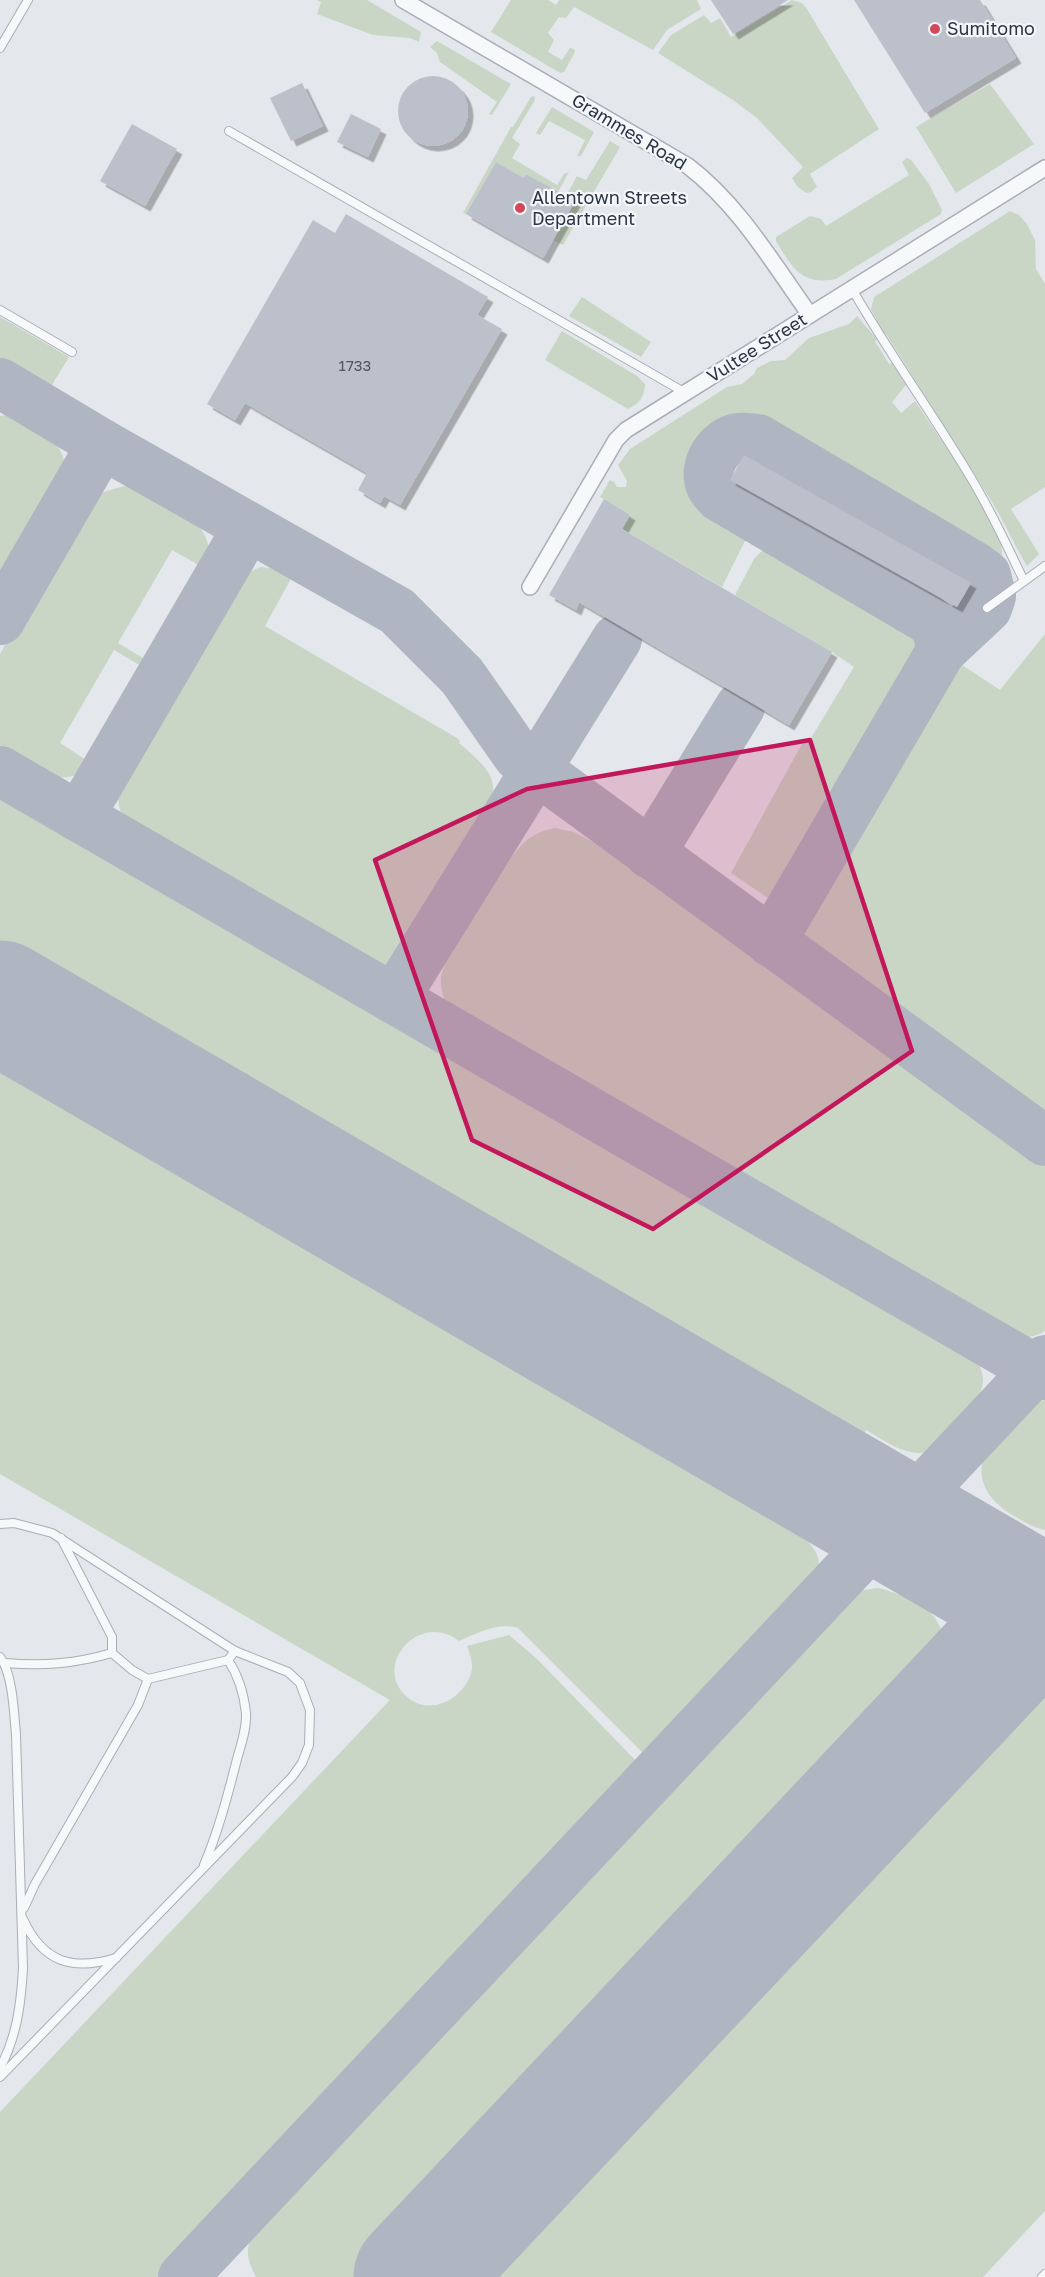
<svg xmlns="http://www.w3.org/2000/svg" width="1045" height="2277" font-family="'Golos Text',sans-serif">
	<defs>
		<filter id="shadow"><feDropShadow dx="5.5" dy="5.5" stdDeviation="0" flood-color="#0004"/></filter>
	</defs>
	<rect width="100%" height="100%" fill="#e4e7ec"/>
	<g fill="#c9d6c5">
		<polygon points="317,0 367,0 421,32 419,42 410,38 373,35 317,14 321,2"/>
		<polygon points="511,0 548,0 556,5 559,0 697,0 701,9 667,30 653,50 574,7 566,18 559,17 548,33 554,40 548,52 562,60 570,48 574,49 575,52 564,72 560,73 491,32"/>
		<polygon points="792,0 802,3 807,9 879,129 810,174 817,187 811,192 806,193 797,186 792,178 803,167 757,118 733,100 658,53 671,35 704,15 711,23 720,18 731,37"/>
		<polygon points="437,41 511,84 492,115 489,114 497,102 440,62 437,53 430,47"/>
		<polygon points="990,84 1034,144 956,193 916,127"/>
		<polygon points="534,96 535,100 512,138 520,144 512,158 557,185 564,174 569,172 558,192 526,174 524,178 496,162 466,214 463,213 511,127 513,127 531,97"/>
		<polygon points="552,107 594,132 581,156 577,156 585,140 549,121 540,135 536,133"/>
		<polygon points="610,141 620,147 563,245 553,240 575,202 566,196 577,176 586,180"/>
		<path d="M 907,158 L 911,160 L 929,184 L 942,210 L 941,214 L 836,279 C 801,286 792,267 776,241 L 776,237 L 810,216 L 821,219 L 826,226 L 909,175 L 902,162 Z"/>
		<path d="M 1010,211 L 1019,215 L 1027,224 L 1035,240 L 1036,269 L 1045,284 L 1045,487 L 1011,509 L 1039,554 L 1027,566 C 1014,545 1005,523 992,502 L 886,334 L 884,334 L 871,309 L 874,297 Z"/>
		<polygon points="582,297 651,342 641,357 569,316"/>
		<path d="M 857,316 L 877,339 L 875,341 L 889,364 L 892,363 L 906,385 L 892,402 L 901,413 L 915,401 C 933,429 1002,524 1002,552 C 1002,559 999,563 995,568 L 758,430 C 713,416 704,454 686,486 L 757,528 L 747,537 L 722,587 L 622,529 L 630,515 L 600,497 L 610,480 L 614,482 L 617,487 L 626,487 L 627,481 L 618,465 L 630,449 L 727,387 L 742,384 L 754,374 L 757,368 L 771,361 L 785,360 L 809,338 L 849,324 Z"/>
		<polygon points="0,317 69,357 47,393 37,391 0,369"/>
		<path d="M 562,331 L 637,376 L 645,384 C 644,398 640,403 628,409 L 545,360 Z"/>
		<path d="M 17,414 C 34,426 56,436 63,457 C 72,484 15,567 0,593 L 0,416 Z"/>
		<path d="M 124,486 C 154,488 207,517 209,550 C 209,558 209,562 204,568 L 172,550 L 118,643 L 151,663 L 148,670 L 114,650 L 60,743 L 91,763 C 86,772 78,775 68,777 C 40,782 20,762 0,745 L 0,654 L 85,508 L 97,494 Z"/>
		<path d="M 774,538 L 909,615 C 923,635 925,642 920,666 L 791,889 C 783,897 779,901 768,898 L 731,873 L 803,742 L 808,743 L 854,667 L 832,652 L 735,595 L 754,559 Z"/>
		<path d="M 261,567 L 284,570 L 293,575 L 265,626 L 457,738 L 460,741 L 459,743 C 470,753 488,766 492,781 C 501,813 456,883 440,911 C 431,926 423,946 409,957 C 396,967 382,968 365,966 L 140,836 C 117,817 113,797 123,770 L 231,586 L 239,576 Z"/>
		<polygon points="1045,634 1045,1121 809,951 803,925 806,913 817,891 953,659 1000,690"/>
		<path d="M 0,793 L 16,798 L 953,1339 C 967,1349 982,1361 983,1379 C 983,1405 945,1455 917,1453 C 899,1452 882,1439 866,1430 L 851,1458 L 0,966 Z"/>
		<path d="M 555,828 L 574,832 L 593,842 L 597,838 L 736,944 L 742,942 L 1045,1162 L 1045,1331 C 1028,1342 1010,1337 993,1328 L 459,1020 C 448,1008 440,996 441,979 C 443,953 500,868 519,848 C 529,836 540,831 555,828 Z"/>
		<path d="M 0,1040 L 819,1512 L 804,1538 C 819,1551 824,1566 813,1583 L 648,1758 L 518,1628 C 497,1622 478,1633 459,1641 C 420,1611 373,1664 405,1695 C 428,1718 463,1700 471,1673 C 474,1665 470,1654 467,1646 L 509,1635 L 537,1659 L 641,1766 L 160,2277 L 0,2277 L 0,2112 L 390,1700 L 0,1474 Z"/>
		<path d="M 1045,1400 L 1045,1530 C 1034,1528 1025,1522 1016,1517 C 987,1501 971,1476 989,1445 C 994,1437 1002,1430 1008,1424 C 1019,1411 1027,1402 1045,1400 Z"/>
		<path d="M 878,1588 C 892,1591 918,1601 929,1611 C 942,1624 951,1649 942,1667 C 940,1670 936,1674 933,1677 L 368,2277 L 256,2277 C 243,2253 247,2243 259,2220 L 848,1595 L 864,1590 Z"/>
		<polygon points="1034,1680 1045,1682 1045,2211 983,2277 455,2277 1007,1690 1016,1684"/>
	</g>
	<g fill="none" stroke-linecap="round" stroke-linejoin="round">
		<g stroke="#b0b6c1" stroke-width="50">
			<polyline points="0,383 102,444 397,611 462,676 518,756 1045,1141"/>
			<polyline points="0,620 102,444"/>
			<polyline points="0,771 1045,1375"/>
			<polyline points="79,817 248,527"/>
			<polyline points="650,854 740,707"/>
			<path d="M 771,942 L 941,651 L 987,608 L 991,596 L 986,575 L 974,566 L 758,439 C 752,439 745,437 739,438 C 719,440 702,467 711,486 C 713,490 717,494 720,497 L 926,618 L 937,627 L 941,651"/>
			<polyline points="394,999 617,639"/>
			<polyline points="183,2277 1045,1360"/>
		</g>
		<g stroke="#b0b6c1" stroke-width="123">
			<polyline points="0,1002 1045,1608"/>
			<polyline points="415,2277 1045,1608"/>
		</g>
	</g>
	<g fill="#bbc0ca" filter="url(#shadow)">
		<polygon points="711,0 788,0 733,34"/>
		<polygon points="854,0 980,0 1016,58 925,113"/>
		<circle cx="433" cy="111" r="35"/>
		<polygon points="302,83 323,126 291,141 270,98"/>
		<polygon points="351,114 381,129 368,157 337,142"/>
		<polygon points="132,124 177,149 145,206 100,181"/>
		<polygon points="496,162 524,178 526,174 575,201 543,258 466,214"/>
		<polygon points="346,214 488,297 477,315 502,329 400,505 384,496 380,503 358,490 367,473 245,403 235,420 207,404 313,220 335,233"/>
		<polygon points="744,455 971,583 957,607 730,480"/>
		<polygon points="604,499 630,515 622,529 832,652 789,725 579,602 576,610 549,595"/>
	</g>
	<g fill="none" stroke-linecap="round" stroke-linejoin="round">
		<g stroke="#a9aeb7" stroke-width="10">
			<g id="lane">
				<polyline points="0,48 28,0"/>
				<polyline points="229,131 684,392"/>
				<path d="M 852,289 C 890,355 935,417 974,483 C 993,515 1008,548 1024,581"/>
				<polyline points="0,310 72,352"/>
				<polyline points="987,608 1045,566"/>
				<polyline points="0,1524 14,1523 52,1533 235,1651 288,1672 300,1683 310,1710 309,1745 302,1763 292,1777 0,2077"/>
				<polyline points="61,1538 112,1637 112,1653"/>
				<path d="M 0,1657 C 13,1674 14,1714 16,1735 L 23,1968 C 21,2004 17,2036 0,2068"/>
				<path d="M 5,1663 C 43,1666 74,1664 112,1653 L 132,1670 L 148,1679 L 228,1660 L 235,1651"/>
				<path d="M 204,1865 C 218,1832 227,1798 236,1763 C 240,1747 247,1730 246,1713 C 244,1695 238,1675 228,1660"/>
				<polyline points="24,1908 35,1884 138,1705 148,1679"/>
				<path d="M 23,1919 C 43,1963 73,1971 116,1958"/>
				<polyline points="1042,2277 1045,2274"/>
			</g>
		</g>
		<g stroke="#a9aeb7" stroke-width="18">
			<g id="street">
				<path d="M 403,0 L 688,166 C 739,205 772,262 810,315"/>
				<polyline points="530,587 616,440 626,430 1045,168"/>
			</g>
		</g>
		<use href="#lane" stroke="#f7f8fa" stroke-width="8"/>
		<use href="#street" stroke="#f7f8fa" stroke-width="15"/>
	</g>
	<path fill="#c2185b" fill-opacity="0.2" stroke="#c2185b" stroke-width="4.5" stroke-linejoin="round" d="M 810,740 L 912,1051 L 653,1229 L 472,1140 L 375,860 L 527,789 Z"/>
	<g fill="#d1495b" stroke="#f4f6f9" stroke-width="2">
		<circle cx="935" cy="29" r="6"/>
		<circle cx="520" cy="208" r="6"/>
	</g>
	<g text-anchor="middle" stroke-width="4.5" stroke-linejoin="round" paint-order="stroke">
		<g font-size="15" fill="#4f5766">
			<text x="355" y="371">1733</text>
		</g>
		<g font-size="18" fill="#2b3445" stroke="#f4f6f9" text-anchor="start">
			<text x="947" y="35">Sumitomo</text>
			<text x="532" y="204">Allentown Streets<tspan x="532" dy="21">Department</tspan></text>
		</g>
		<g font-size="18" fill="#2b3445" stroke="#f4f6f9">
			<text transform="translate(629 132) rotate(31)" y="6">Grammes Road</text>
			<text transform="translate(757 348) rotate(-32)" y="6">Vultee Street</text>
		</g>
	</g>
</svg>
